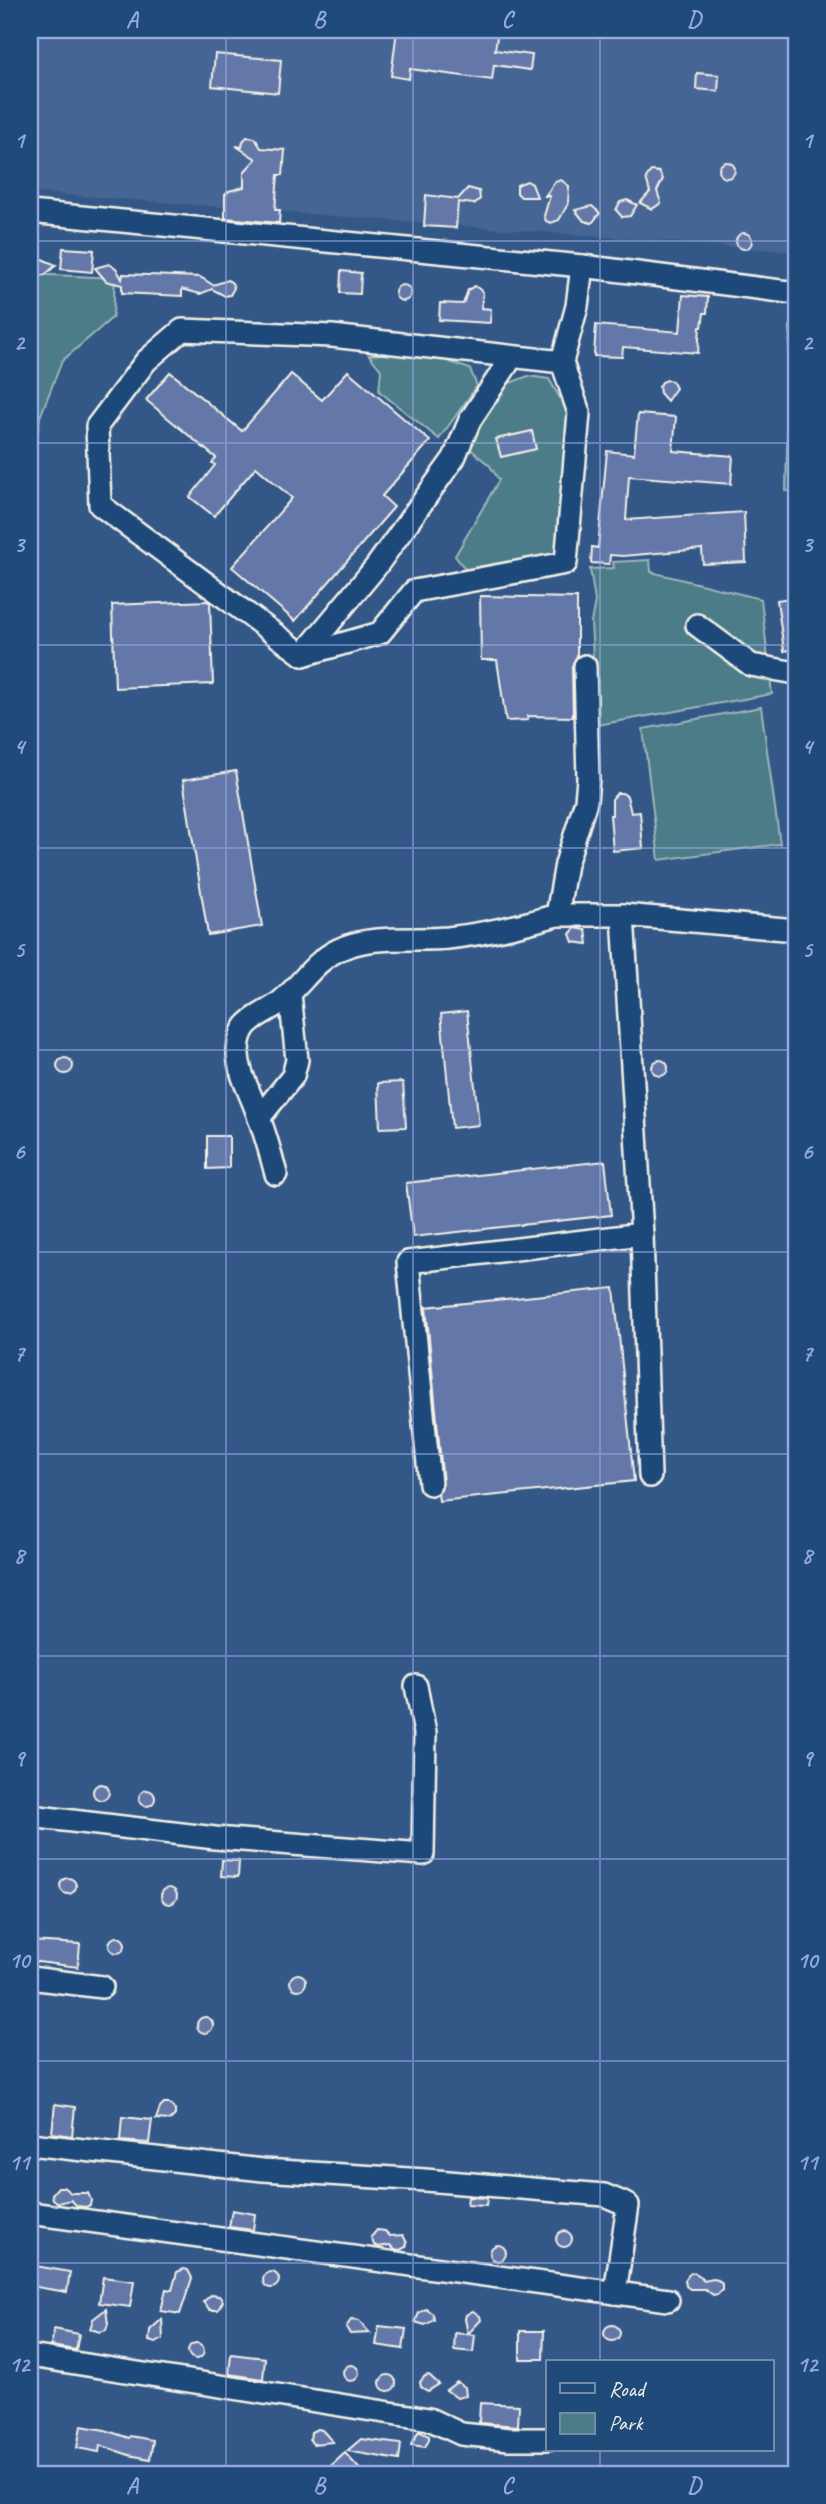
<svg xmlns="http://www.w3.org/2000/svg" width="826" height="2504" font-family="Caveat,sans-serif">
	<rect width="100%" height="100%" fill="#335888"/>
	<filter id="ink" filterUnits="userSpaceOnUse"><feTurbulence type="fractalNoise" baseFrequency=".0143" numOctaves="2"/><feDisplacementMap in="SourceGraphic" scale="14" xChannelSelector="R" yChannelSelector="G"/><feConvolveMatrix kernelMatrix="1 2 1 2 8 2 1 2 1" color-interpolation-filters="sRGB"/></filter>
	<g filter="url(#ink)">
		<polygon fill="#456594" points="30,30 796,30 796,252 30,192"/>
		<g fill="#4b7c88" stroke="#a0b6b8" stroke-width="2">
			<polygon points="30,274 115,278 113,317 62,361 40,417 32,475 30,475"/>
			<polygon points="796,324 796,491 786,491 790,326"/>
			<polygon points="410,352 430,355 470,369 477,386 439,439 379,391 381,370 369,355"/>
			<polygon points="528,376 549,379 568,412 557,552 545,561 483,571 466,570 455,556 499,480 490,466 467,446 507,384"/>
			<polygon points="650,560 651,572 761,599 772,694 597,725 591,622 595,601 590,569 614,568 613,562"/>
			<polygon points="761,707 780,844 659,860 643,729"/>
		</g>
		<g fill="#6378a8" stroke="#f4f1e8" stroke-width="2">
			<polygon points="397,30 498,30 495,50 532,55 530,70 494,65 492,80 410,69 409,79 391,76"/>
			<polygon points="215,54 281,60 278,93 212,86"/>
			<polygon points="697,73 719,75 718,91 696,89"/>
			<polygon points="247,137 255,138 261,148 285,150 283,175 278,175 275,210 280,210 279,223 225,218 225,195 229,191 244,187 244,172 256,159 236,146 242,147 243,141"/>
			<circle cx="727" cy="170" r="8"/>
			<polygon points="651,171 659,172 663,179 657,191 661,203 652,209 640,203 650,192 646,178"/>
			<polygon points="561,180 569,186 568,204 559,220 551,223 546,221 544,216 550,196 545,196 555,182"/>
			<polygon points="527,181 532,184 537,197 521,197 517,193 517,185"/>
			<polygon points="468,188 479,191 480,199 474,204 458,202 456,228 424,226 426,195 458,199"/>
			<polygon points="627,200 637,205 630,216 622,217 616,210 620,202"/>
			<polygon points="592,206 600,213 592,223 584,221 575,210"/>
			<circle cx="744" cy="241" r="8"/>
			<polygon points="63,248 94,250 92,272 61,269"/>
			<polygon points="42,259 56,265 45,275 37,276 32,269 33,263 37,260"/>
			<polygon points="109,264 116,268 122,279 123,274 200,277 213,285 228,280 232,283 234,288 230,295 225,296 212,289 200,294 182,289 182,296 122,293 122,285 106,281 95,268"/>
			<polygon points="341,271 361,273 360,294 340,293"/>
			<circle cx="403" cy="293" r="8"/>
			<polygon points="475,286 483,292 481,308 491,309 490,323 439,320 440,303 463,304 468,290"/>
			<polygon points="683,295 708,297 707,313 704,313 702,327 700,327 698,353 623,347 622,357 594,356 596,325 680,332"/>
			<polygon points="348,371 430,441 382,496 394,507 295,621 232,567 292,498 256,467 214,516 190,497 215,465 212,463 216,458 146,400 170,372 242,431 291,374 322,400"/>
			<polygon points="667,380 672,381 676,388 667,401 660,393 659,387 662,382"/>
			<polygon points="638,414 676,417 673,451 733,456 731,484 629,476 626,520 744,512 746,562 703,564 702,549 623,556 610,555 609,564 591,563 592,547 598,548 607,451 634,454"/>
			<polygon points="532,431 536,449 501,457 496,439"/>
			<polygon points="480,596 577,598 577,656 572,666 573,717 527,716 528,720 506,721 497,660 481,660"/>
			<polygon points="796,597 796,649 784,651 777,600"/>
			<polygon points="208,601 210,603 213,684 115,688 112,605"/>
			<polygon points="236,771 262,926 208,935 183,780"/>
			<polygon points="617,793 622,793 627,796 631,813 640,812 643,848 613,851 610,815 612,815 612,799"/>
			<polygon points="575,928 586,930 588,944 573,942 570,934"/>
			<polygon points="467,1011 479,1125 452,1128 441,1014"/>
			<circle cx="65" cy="1066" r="8"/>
			<circle cx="660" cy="1068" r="8"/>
			<polygon points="403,1082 406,1127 380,1128 378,1083"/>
			<polygon points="207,1136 229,1136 229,1168 207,1169"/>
			<polygon points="605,1161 611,1215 413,1237 406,1183"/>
			<polygon points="614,1288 634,1481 439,1501 438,1494 443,1483 426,1307"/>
			<circle cx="101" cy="1792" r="8"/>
			<circle cx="147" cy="1798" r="8"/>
			<polygon points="222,1860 239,1861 238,1877 221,1876"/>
			<circle cx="68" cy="1886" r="8"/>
			<circle cx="169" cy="1896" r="8"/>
			<circle cx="117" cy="1945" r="8"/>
			<polygon points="30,1941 80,1944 78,1967 30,1961"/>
			<circle cx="298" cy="1982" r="8"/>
			<circle cx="205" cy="2025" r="8"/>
			<polygon points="55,2104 75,2107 72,2136 52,2133"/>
			<polygon points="164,2104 170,2104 175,2110 175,2115 170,2120 156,2119 160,2108"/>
			<polygon points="122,2117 152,2120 149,2143 120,2141"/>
			<polygon points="58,2187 63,2187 71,2193 88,2193 91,2200 90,2205 86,2207 77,2206 71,2200 58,2203 53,2199 52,2194"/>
			<polygon points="468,2197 487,2198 486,2206 467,2205"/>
			<polygon points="232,2210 255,2214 253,2230 229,2227"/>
			<polygon points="377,2230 385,2231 390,2236 403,2235 407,2243 406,2247 400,2250 394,2249 390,2245 379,2247 374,2245 371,2237"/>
			<circle cx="564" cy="2239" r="8"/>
			<circle cx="498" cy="2253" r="8"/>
			<polygon points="30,2265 70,2272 67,2292 30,2286"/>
			<polygon points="184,2269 188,2270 192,2278 180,2314 161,2311 166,2289 172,2290 177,2272"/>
			<circle cx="271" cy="2280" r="8"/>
			<polygon points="690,2273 695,2273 704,2281 713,2279 718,2280 722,2284 722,2290 718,2294 713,2295 705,2289 690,2289 686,2286 685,2280"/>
			<polygon points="103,2277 134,2281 130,2307 99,2303"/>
			<polygon points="211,2295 219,2296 223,2301 218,2310 210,2310 203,2302"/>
			<polygon points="106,2309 108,2324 106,2330 100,2332 90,2329 93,2319"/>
			<polygon points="426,2309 433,2314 434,2320 425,2325 415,2322 419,2313"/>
			<polygon points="473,2311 480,2316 481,2320 468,2334 465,2319 466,2315"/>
			<polygon points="162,2319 163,2339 156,2343 149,2341 150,2330"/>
			<polygon points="351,2320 359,2321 370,2333 350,2334 346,2327"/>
			<circle cx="612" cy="2333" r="8"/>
			<polygon points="379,2326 406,2329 403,2349 376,2345"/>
			<polygon points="54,2329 79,2334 76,2350 51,2346"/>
			<polygon points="520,2331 544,2331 543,2359 520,2359"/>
			<polygon points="455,2333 475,2335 473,2352 454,2350"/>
			<circle cx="196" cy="2351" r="8"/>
			<polygon points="231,2354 265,2358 263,2379 229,2374"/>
			<circle cx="351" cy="2373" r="8"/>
			<circle cx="388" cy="2383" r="8"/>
			<polygon points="429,2375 439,2384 428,2391 421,2387 420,2382 425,2376"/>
			<polygon points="457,2382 465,2387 466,2396 457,2398 446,2390"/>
			<polygon points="480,2403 519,2405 518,2426 479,2423"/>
			<polygon points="81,2426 105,2430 129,2438 130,2436 153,2440 150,2459 129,2455 100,2445 99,2452 77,2448"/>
			<polygon points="318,2429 322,2430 333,2442 313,2444 310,2440 311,2432"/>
			<polygon points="418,2432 421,2432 429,2436 429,2440 425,2447 411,2445"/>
			<polygon points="361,2439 401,2444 399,2460 347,2451"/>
			<polygon points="345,2453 364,2474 322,2474"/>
		</g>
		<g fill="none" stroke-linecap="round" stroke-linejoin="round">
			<g stroke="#f4f1e8" stroke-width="26">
				<g id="minor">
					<polyline points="30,212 582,266 796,293"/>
					<polyline points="562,362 332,336 182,330 146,361 97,426 100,505 303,655 380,633 414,591 566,563 579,413 562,362 577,306 582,266"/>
					<polyline points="697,625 751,665 796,673"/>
					<polyline points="303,655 375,568 454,458 470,420 512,357"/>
					<polyline points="557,915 623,915 796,930"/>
					<polyline points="623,915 642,1234"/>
					<polyline points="259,1118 293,1076 297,1060 290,994"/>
					<path d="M 276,1174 C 271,1155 266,1136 259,1118 C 253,1097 238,1074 238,1052 C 239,1019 257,1019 279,1003 C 300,987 313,962 338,950 C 370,934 413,941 448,938 C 485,934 522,925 557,915 L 566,864 L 586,801 L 588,779 L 585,666"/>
					<polyline points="430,1484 408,1262 642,1234 650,1476"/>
					<polyline points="30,1816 215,1838 423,1854 425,1733 416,1686"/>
					<polyline points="30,1978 102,1987"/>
					<polyline points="30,2144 263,2170 425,2180 604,2195 628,2205 615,2293"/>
					<polyline points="30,2213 668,2300"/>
					<polyline points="30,2356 429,2419 461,2434 509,2439 548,2439"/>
				</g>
			</g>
			<use href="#minor" stroke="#1f4a7a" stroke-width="21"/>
		</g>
	</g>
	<path fill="none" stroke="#93a8e1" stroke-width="2" stroke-opacity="0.55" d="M 226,30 L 226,2474M 413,30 L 413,2474M 600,30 L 600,2362M 30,241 L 796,241M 30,443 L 796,443M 30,645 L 796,645M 30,848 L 796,848M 30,1050 L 796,1050M 30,1252 L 796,1252M 30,1454 L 796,1454M 30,1656 L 796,1656M 30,1859 L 796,1859M 30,2061 L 796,2061M 30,2263 L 796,2263M 600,2450 L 600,2474"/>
	<rect width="826" height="2504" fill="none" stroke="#1f4a7a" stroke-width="77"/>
	<rect x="546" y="2360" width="228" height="91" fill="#1f4a7a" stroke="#748da6" stroke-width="2"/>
	<rect x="560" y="2383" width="35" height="10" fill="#1f4a7a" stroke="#748da6" stroke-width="2"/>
	<text x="609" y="2396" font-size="21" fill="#f4f1e8">Road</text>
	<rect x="560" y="2413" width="35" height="21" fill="#4b7c88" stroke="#748da6" stroke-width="2"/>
	<text x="609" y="2430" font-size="21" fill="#f4f1e8">Park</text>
	<rect x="38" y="38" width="750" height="2428" fill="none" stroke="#93a8e1" stroke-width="2.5"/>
	<g font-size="23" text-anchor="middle" font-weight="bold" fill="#93a8e1">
		<text x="132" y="27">A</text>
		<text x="319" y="27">B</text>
		<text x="507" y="27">C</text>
		<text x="694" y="27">D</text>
		<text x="19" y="148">1</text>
		<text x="807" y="148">1</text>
		<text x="19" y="350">2</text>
		<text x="807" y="350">2</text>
		<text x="19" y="552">3</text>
		<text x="807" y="552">3</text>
		<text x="19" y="754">4</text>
		<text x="807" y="754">4</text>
		<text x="19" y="957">5</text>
		<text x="807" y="957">5</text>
		<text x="19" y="1159">6</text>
		<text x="807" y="1159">6</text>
		<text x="19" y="1361">7</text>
		<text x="807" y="1361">7</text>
		<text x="19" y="1563">8</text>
		<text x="807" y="1563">8</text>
		<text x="19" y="1766">9</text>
		<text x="807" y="1766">9</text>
		<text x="19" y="1968">10</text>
		<text x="807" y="1968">10</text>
		<text x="19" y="2170">11</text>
		<text x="807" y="2170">11</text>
		<text x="19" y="2372">12</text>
		<text x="807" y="2372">12</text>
		<text x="132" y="2493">A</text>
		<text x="319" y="2493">B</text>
		<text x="507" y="2493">C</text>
		<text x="694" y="2493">D</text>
	</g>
</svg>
